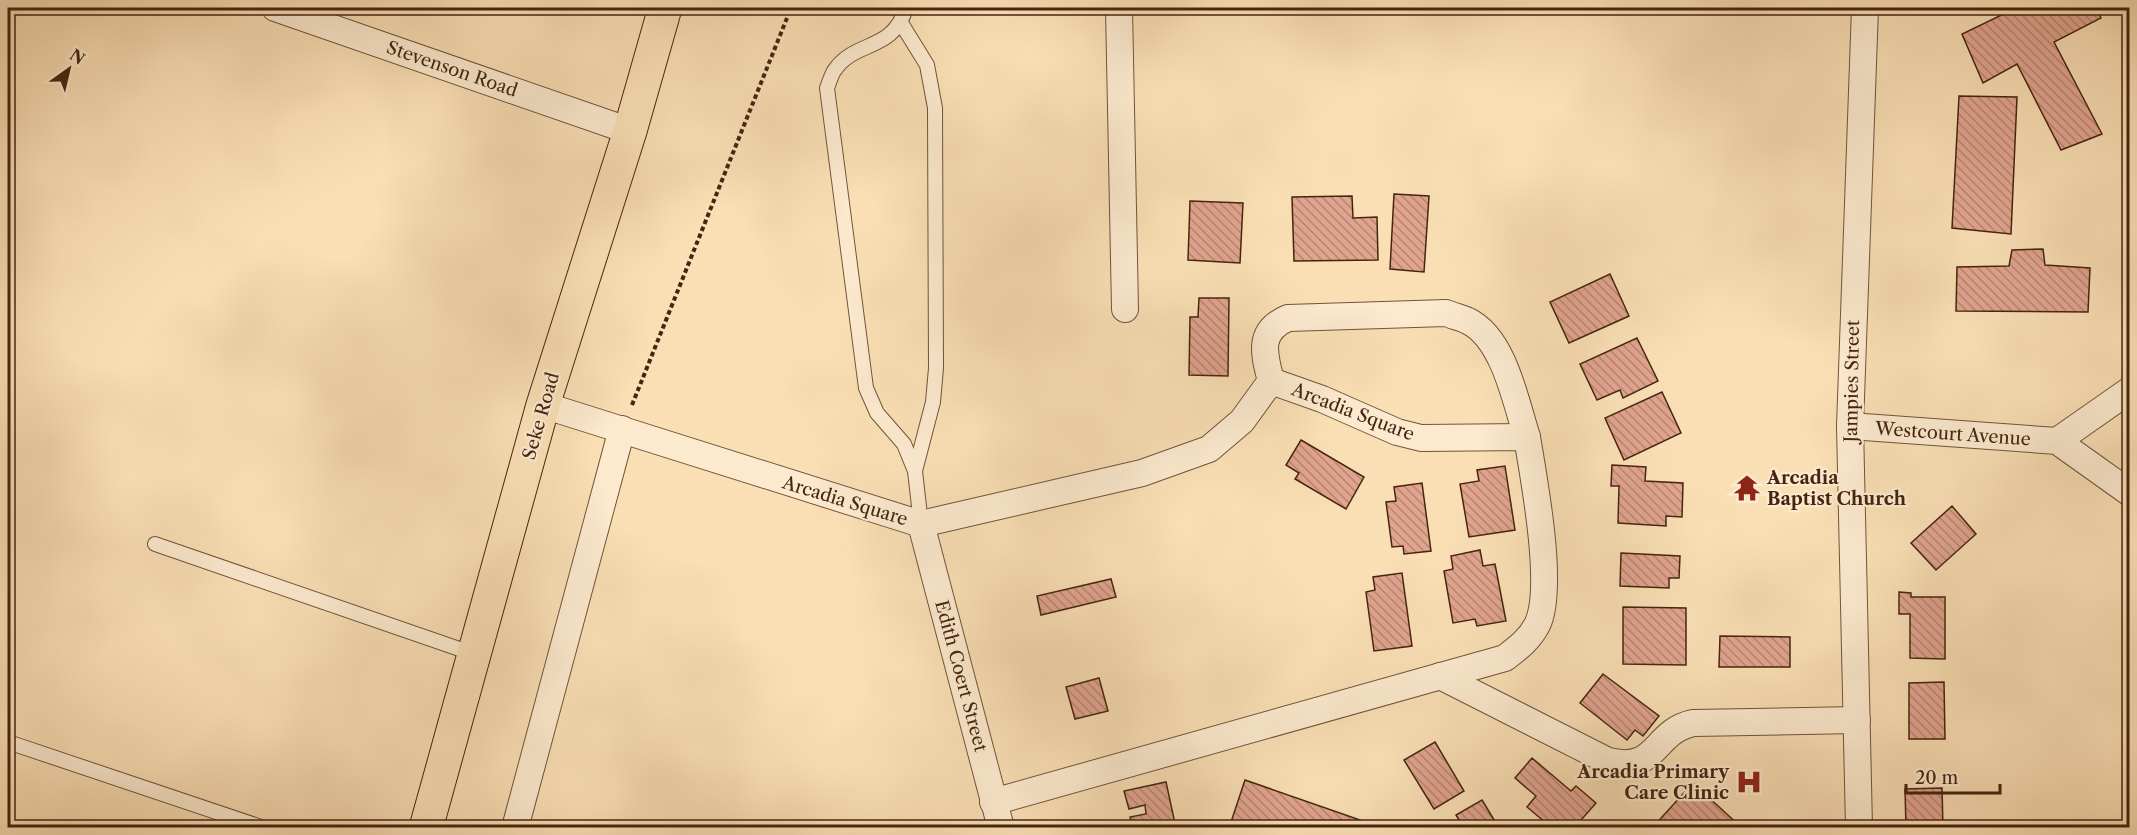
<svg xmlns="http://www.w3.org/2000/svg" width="2137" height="835" font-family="'Libre Caslon Text',serif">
	<defs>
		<pattern id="building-back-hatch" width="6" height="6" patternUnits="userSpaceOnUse" patternTransform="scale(1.5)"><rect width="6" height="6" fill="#e1a48f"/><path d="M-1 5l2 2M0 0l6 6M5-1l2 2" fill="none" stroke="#b88573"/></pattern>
	</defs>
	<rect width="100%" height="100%" fill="#fadfb5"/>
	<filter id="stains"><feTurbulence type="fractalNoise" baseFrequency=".00333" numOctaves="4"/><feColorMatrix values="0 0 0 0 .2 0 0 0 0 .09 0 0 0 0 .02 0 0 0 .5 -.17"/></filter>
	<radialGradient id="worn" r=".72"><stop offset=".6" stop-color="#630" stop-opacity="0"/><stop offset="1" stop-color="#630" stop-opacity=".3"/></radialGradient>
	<g fill="url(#building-back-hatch)" stroke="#452411" stroke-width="1.5">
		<polygon points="2016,8 2096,8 2101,18 2054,42 2102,134 2061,150 2017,64 1983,83 1962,34"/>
		<polygon points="1959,96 2017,97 2011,234 1952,228"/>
		<polygon points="1394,194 1429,196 1424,272 1390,269"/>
		<polygon points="1352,196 1353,218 1377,217 1378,260 1294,261 1292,197"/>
		<polygon points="1190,201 1243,203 1240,263 1188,260"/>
		<polygon points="2043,249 2045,265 2090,268 2088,312 1956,311 1957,267 2009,266 2012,250"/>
		<polygon points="1610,274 1629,316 1569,343 1550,302"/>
		<polygon points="1199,298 1229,298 1228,376 1189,375 1190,317 1198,317"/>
		<polygon points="1637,338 1658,381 1623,398 1620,390 1597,400 1580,364"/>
		<polygon points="1662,392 1681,433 1624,460 1605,418"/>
		<polygon points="1301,440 1364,477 1346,509 1295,479 1299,473 1286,465"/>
		<polygon points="1612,465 1646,467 1645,481 1683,483 1682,517 1666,516 1666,526 1618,523 1619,486 1611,486"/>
		<polygon points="1505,466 1515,530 1469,537 1460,484 1479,481 1477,470"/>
		<polygon points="1422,483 1431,551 1404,554 1403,546 1392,547 1386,502 1396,501 1394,487"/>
		<polygon points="1952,506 1976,534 1936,570 1911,543"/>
		<polygon points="1480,550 1483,566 1495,564 1506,621 1477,626 1475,619 1453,623 1444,571 1453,569 1451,556"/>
		<polygon points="1621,553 1680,556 1679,578 1669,578 1669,588 1620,586"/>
		<polygon points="1402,573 1412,646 1374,651 1366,592 1375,590 1373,577"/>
		<polygon points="1111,579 1116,597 1041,615 1037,596"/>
		<polygon points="1899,592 1911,593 1911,597 1945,597 1945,659 1910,658 1910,614 1899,614"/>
		<polygon points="1623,607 1686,608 1686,665 1623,664"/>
		<polygon points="1720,636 1790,637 1790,667 1719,667"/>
		<polygon points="1603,674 1659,716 1643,736 1635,730 1627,740 1580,703"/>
		<polygon points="1099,678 1108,711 1075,719 1066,687"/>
		<polygon points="1944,682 1945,739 1909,739 1909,683"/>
		<polygon points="1435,742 1464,791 1434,809 1404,760"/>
		<polygon points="1532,758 1571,791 1576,786 1596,803 1574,828 1552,828 1527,807 1536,796 1515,778"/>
		<polygon points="1245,780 1383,828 1247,828 1231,822"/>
		<polygon points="1166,782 1176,828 1133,828 1130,817 1146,814 1145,805 1129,809 1124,791"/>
		<polygon points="1693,783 1742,828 1652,828"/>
		<polygon points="1942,788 1943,828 1906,828 1905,789"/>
		<polygon points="1482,800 1499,828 1464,828 1456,815"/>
	</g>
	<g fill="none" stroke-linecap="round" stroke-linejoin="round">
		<g stroke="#72533a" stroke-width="16">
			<g id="service">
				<path d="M 906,8 C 892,53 855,39 834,71 C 831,76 829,83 827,88 L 866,388 L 877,413 L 904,444 L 915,471 L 921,524"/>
				<polyline points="901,23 927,65 935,108 936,368 933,402 915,471"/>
				<polyline points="155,544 474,654"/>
				<polyline points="8,742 264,828"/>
			</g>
		</g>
		<g stroke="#72533a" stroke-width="28">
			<g id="minor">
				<polyline points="275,8 630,131"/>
				<polyline points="1119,8 1125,309"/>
				<path d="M 1271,381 C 1264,354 1257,331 1288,318 L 1446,313 C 1453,316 1462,318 1468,321 C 1504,338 1516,403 1527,437"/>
				<path d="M 543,405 L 921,524 L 1142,473 L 1209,449 L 1242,421 L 1271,381 L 1322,399 L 1397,432 L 1421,438 L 1527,437 C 1534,480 1555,589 1537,625 C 1529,640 1518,648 1505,658 L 993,802"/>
				<polyline points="1850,426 2057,441 2130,493"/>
				<polyline points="2057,441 2130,390"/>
				<polyline points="921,524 1001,828"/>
				<path d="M 1440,676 L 1608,761 C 1659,773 1652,732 1693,723 L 1857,720"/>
				<polyline points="515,828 622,429"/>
				<polyline points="1859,828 1850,426 1865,8"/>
			</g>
		</g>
		<g stroke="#452411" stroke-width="35">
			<polyline id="primary" points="426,828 543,405 630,131 665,8"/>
		</g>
		<polyline stroke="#452411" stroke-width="4" stroke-dasharray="4.5 3" stroke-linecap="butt" points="632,405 791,8"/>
		<use href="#service" stroke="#fceacf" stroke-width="14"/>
		<use href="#minor" stroke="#fceacf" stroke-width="26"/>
		<use href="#primary" stroke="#fadfb5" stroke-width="33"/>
	</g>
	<defs>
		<g id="temple-bare" transform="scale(2.07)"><path d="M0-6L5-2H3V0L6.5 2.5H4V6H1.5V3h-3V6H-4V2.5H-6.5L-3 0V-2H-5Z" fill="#8f2418" stroke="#fceacf" stroke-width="2.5" paint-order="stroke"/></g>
		<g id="hospital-bare" transform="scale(2.07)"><path d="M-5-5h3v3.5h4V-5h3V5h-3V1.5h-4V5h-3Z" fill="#8f2418" stroke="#fceacf" stroke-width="2.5" paint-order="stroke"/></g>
	</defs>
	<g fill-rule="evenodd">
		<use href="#temple-bare" x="1747" y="488"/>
		<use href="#hospital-bare" x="1749" y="782"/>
	</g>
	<g text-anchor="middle" stroke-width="4.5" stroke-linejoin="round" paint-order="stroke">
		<g font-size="18" fill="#452411" stroke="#fceacf">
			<text transform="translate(452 69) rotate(19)" y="6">Stevenson Road</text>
			<text transform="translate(1852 381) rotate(-89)" y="6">Jampies Street</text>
			<text transform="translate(1353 412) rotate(21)" y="6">Arcadia Square</text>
			<text transform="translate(541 416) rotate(-74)" y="6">Seke Road</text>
			<text transform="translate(1953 434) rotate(4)" y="6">Westcourt Avenue</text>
			<text transform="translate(845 501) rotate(17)" y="6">Arcadia Square</text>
			<text transform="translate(961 676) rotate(75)" y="6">Edith Coert Street</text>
		</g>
		<g font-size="18" font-weight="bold" fill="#452411" stroke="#fceacf" text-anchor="start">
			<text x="1767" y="484">Arcadia<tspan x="1767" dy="21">Baptist Church</tspan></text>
			<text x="1729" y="778" text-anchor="end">Arcadia Primary<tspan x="1729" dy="21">Care Clinic</tspan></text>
		</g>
	</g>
	<rect width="2137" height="835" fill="none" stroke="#fadfb5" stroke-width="30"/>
	<rect x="9" y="9" width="2119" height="817" fill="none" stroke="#452411" stroke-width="3"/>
	<rect x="15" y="15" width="2107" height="805" fill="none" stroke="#452411" stroke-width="1.5"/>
	<g transform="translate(69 69) rotate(34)" stroke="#fceacf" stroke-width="4.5" paint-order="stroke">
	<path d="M0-4.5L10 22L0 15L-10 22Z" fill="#452411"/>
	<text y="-9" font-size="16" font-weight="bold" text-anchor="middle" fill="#452411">N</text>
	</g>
	<path d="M1906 784v9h94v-9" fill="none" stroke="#452411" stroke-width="3"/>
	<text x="1915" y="784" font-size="18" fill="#452411" stroke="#fceacf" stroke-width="4.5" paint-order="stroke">20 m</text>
	<rect width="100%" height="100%" filter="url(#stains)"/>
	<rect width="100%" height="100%" fill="url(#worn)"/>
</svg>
